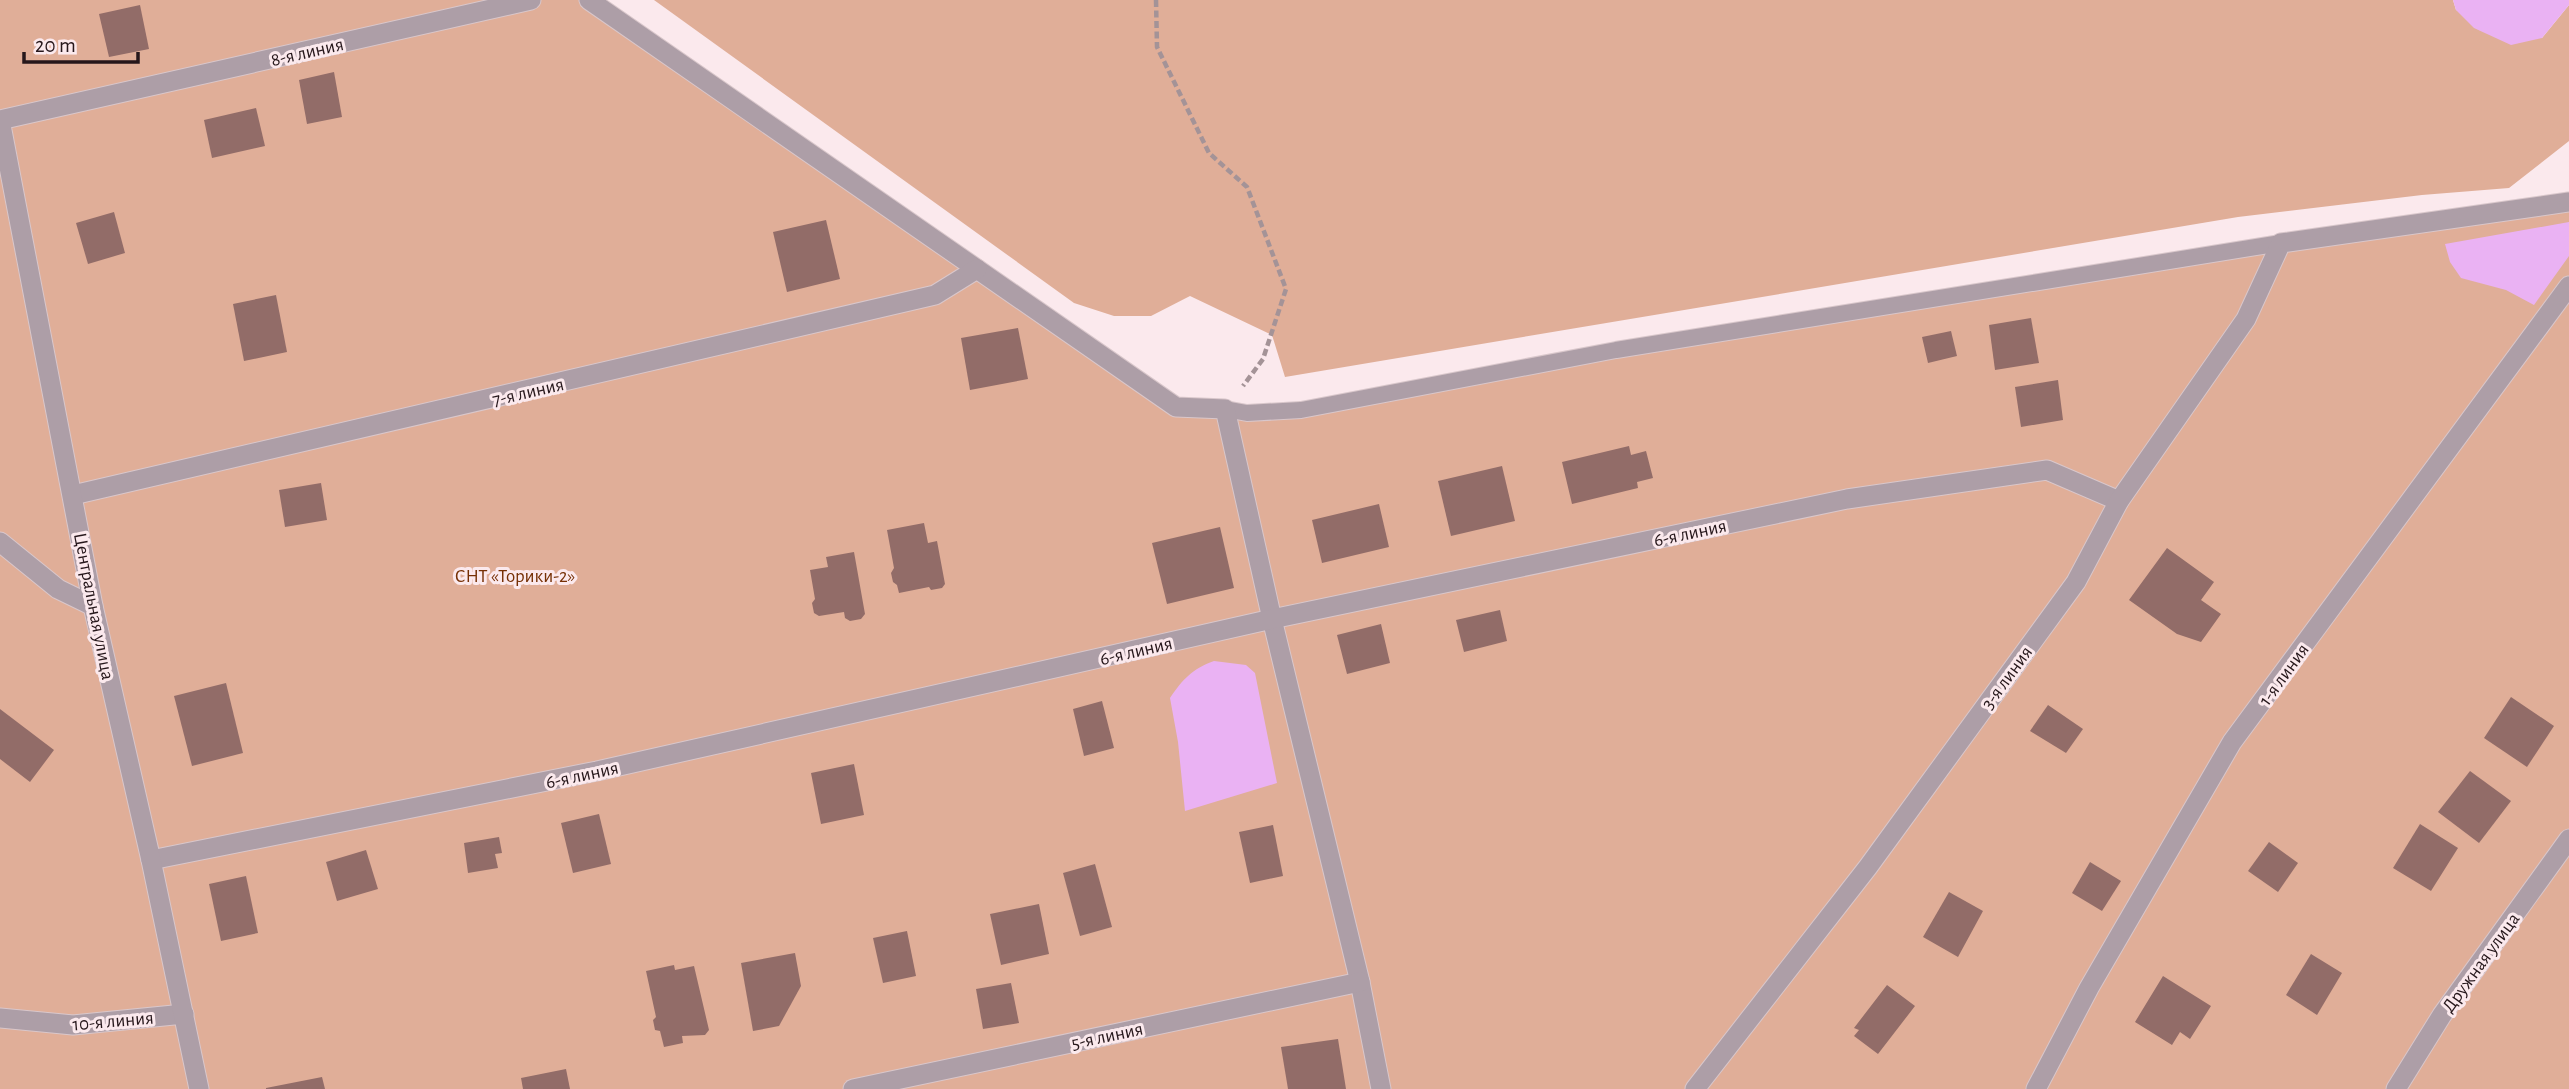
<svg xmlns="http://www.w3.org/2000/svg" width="2569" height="1089" font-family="'Alegreya Sans',sans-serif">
	<rect width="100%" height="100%" fill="#fbe9ed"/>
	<g fill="#e0ae98">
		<polygon points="0,0 589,0 1176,406 1247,413 1616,350 2569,202 2569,1089 0,1089"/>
		<polygon points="654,0 2453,0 2456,10 2542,38 2569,5 2569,141 2509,188 2422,195 2238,217 1285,377 1272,335 1190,296 1151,316 1114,316 1074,303"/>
	</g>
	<g fill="#eab2f3">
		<polygon points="2453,0 2569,0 2569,5 2542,38 2511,45 2474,28 2456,10"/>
		<polygon points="2569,222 2569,256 2534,305 2506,290 2461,278 2450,262 2445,244"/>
		<path d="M 1214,661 L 1246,665 L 1255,673 L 1277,783 L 1185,811 L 1178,742 L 1170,698 C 1183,679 1192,669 1214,661 Z"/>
	</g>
	<g fill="#926c68">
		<polygon points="140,5 149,49 109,57 99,14"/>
		<polygon points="334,72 342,117 307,124 299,80"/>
		<polygon points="256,108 265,146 212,158 204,120"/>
		<polygon points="114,212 125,253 88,264 76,223"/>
		<polygon points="826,220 840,279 787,292 773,232"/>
		<polygon points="276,295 287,352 244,361 233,304"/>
		<polygon points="2031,318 2039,363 1995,370 1989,325"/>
		<polygon points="1018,328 1028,379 970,390 961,338"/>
		<polygon points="1951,331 1957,356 1928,363 1922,337"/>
		<polygon points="2058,380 2063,420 2021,427 2015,387"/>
		<polygon points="1629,446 1631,455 1646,451 1653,478 1637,482 1638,488 1572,504 1562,462"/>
		<polygon points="1502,466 1515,521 1451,536 1438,481"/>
		<polygon points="321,483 327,520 285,527 279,490"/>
		<polygon points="1379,504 1389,547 1322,563 1312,520"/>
		<polygon points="924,523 928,543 937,541 945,584 942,588 931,590 929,587 899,593 897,585 893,582 891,573 894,568 887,530"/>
		<polygon points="1220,527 1234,588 1167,604 1152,543"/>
		<polygon points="2167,548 2214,582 2201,600 2221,614 2201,642 2177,634 2129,600"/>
		<polygon points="854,552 865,614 861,619 850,621 845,618 844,612 819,616 814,613 812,603 815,599 810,570 828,567 826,557"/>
		<polygon points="1500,610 1507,641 1464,652 1456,620"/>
		<polygon points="1381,624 1390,663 1347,674 1337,635"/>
		<polygon points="226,683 243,753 192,766 174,696"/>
		<polygon points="2511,697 2554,726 2527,767 2484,738"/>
		<polygon points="1102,701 1114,748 1084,756 1073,709"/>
		<polygon points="2048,705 2083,729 2066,753 2030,731"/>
		<polygon points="0,709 54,750 30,782 0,759"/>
		<polygon points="854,764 864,815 821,824 811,773"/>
		<polygon points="2470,771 2511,801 2479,843 2438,812"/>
		<polygon points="599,814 611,864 573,873 561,823"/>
		<polygon points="2420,824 2458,848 2431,891 2393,868"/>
		<polygon points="1273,825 1283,876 1250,883 1239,832"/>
		<polygon points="499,837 502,853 495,854 498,868 468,873 464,843"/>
		<polygon points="2269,842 2298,863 2278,892 2248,871"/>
		<polygon points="366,850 378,889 337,901 326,862"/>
		<polygon points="2090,862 2121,881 2102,911 2072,893"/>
		<polygon points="1095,864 1112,927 1080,936 1063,873"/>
		<polygon points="246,876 258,933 221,941 209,884"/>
		<polygon points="1949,892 1983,911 1958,957 1923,937"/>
		<polygon points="1039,904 1049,954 1001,965 990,914"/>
		<polygon points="907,931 916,976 883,983 873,938"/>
		<polygon points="795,953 801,986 779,1026 753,1031 741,963"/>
		<polygon points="2311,954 2342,973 2317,1015 2286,995"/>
		<polygon points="674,965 675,970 694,966 709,1030 705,1035 682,1036 683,1043 664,1047 660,1031 655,1030 653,1020 656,1017 646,971"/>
		<polygon points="2163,976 2211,1006 2190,1039 2180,1032 2172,1045 2135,1022"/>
		<polygon points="1011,983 1019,1023 983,1029 976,989"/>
		<polygon points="1887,985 1915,1006 1878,1054 1854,1036 1859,1030 1854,1028"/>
		<polygon points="1338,1039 1346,1089 1288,1089 1281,1047"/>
		<polygon points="566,1069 570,1089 523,1089 521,1078"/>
		<polygon points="322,1077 325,1089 266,1089 266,1088"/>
	</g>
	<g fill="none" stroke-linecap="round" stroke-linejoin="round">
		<g stroke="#d9c7cb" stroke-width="18">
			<polyline id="service" points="1225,409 1247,413 1301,410 1616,350 2281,243"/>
		</g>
		<g stroke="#d9c7cb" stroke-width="21">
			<g id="minor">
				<polyline points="589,0 1176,407 1225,409 1272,619 1360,982 1381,1089"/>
				<polyline points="73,495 935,295 977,269"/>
				<polyline points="0,542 58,589 93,606"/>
				<polyline points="151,860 597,771 1272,619 1847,499 2047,470 2119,501"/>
				<polyline points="0,1018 73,1025 184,1014"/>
				<polyline points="199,1089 151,860 93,606 0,120 531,0"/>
				<polyline points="853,1089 1360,982"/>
				<polyline points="1695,1089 1868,867 2076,582 2119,501 2246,319 2281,243 2569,202"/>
				<polyline points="2036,1089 2089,988 2232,742 2569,286"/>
				<polyline points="2396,1089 2442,1015 2569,839"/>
			</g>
		</g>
		<polyline stroke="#a49397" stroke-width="4.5" stroke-dasharray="7 3.5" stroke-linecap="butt" points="1156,0 1157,47 1209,153 1247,187 1286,289 1263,359 1243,386"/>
		<use href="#service" stroke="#ad9ea7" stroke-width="16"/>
		<use href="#minor" stroke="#ad9ea7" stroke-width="19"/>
	</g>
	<g text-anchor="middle" stroke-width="6" stroke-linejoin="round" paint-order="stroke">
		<g font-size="19" fill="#26171b" stroke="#fbe9ed">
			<text transform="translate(307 51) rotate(-13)" y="7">8-я линия</text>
			<text transform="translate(528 391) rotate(-13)" y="7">7-я линия</text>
			<text transform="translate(1690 532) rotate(-12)" y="7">6-я линия</text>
			<text transform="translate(95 606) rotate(79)" y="7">Центральная улица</text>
			<text transform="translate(1136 650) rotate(-13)" y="7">6-я линия</text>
			<text transform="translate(2283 674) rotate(-54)" y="7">1-я линия</text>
			<text transform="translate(2006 677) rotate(-54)" y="7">3-я линия</text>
			<text transform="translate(582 774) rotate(-12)" y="7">6-я линия</text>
			<text transform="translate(2480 962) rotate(-54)" y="7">Дружная улица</text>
			<text transform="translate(113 1020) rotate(-5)" y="7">10-я линия</text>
			<text transform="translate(1107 1035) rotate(-12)" y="7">5-я линия</text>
		</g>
		<g font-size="19" fill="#763005" stroke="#fbe9ed">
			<text x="515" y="582">СНТ «Торики-2»</text>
		</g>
	</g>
	<path d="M24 52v10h114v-10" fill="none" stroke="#26171b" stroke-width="3.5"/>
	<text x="35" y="52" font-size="21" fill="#26171b" stroke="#fbe9ed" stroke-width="5" paint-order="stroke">20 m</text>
</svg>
